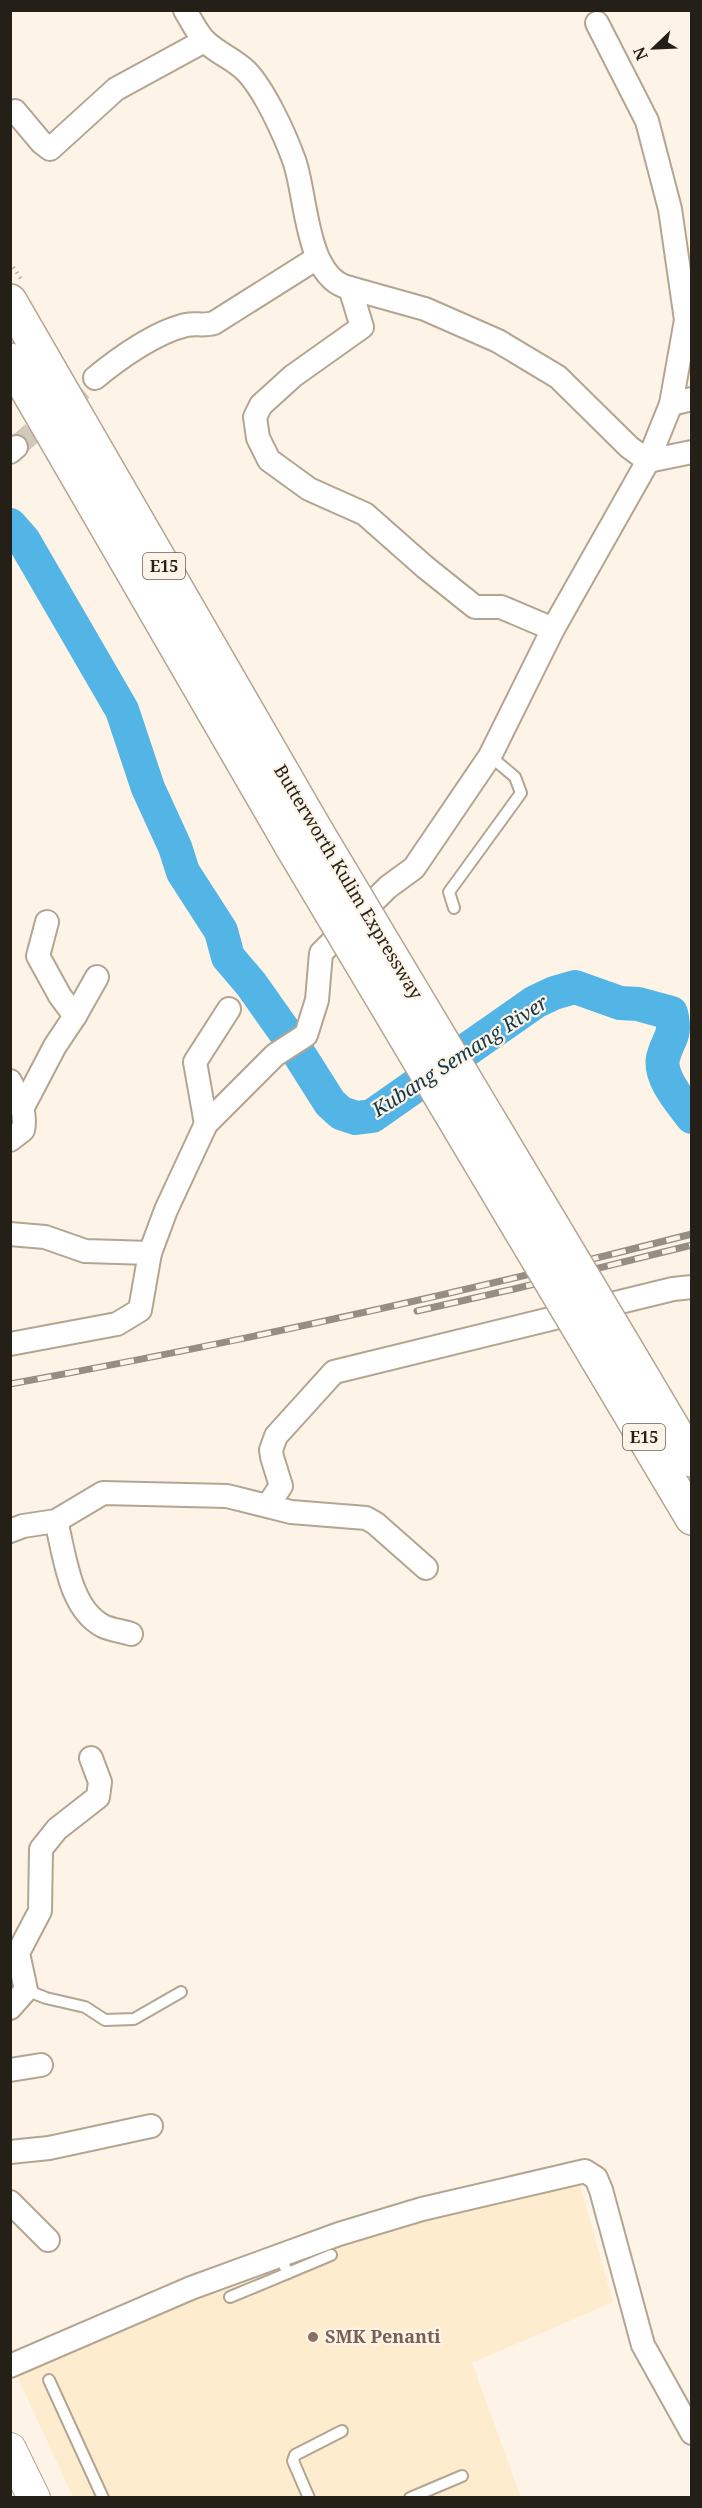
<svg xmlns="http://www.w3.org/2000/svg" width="702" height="2508" font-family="'Noto Serif',serif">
	<rect width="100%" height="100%" fill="#fdf4e7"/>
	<polygon fill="#feecce" points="579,2181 613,2302 472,2363 521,2497 73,2497 16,2374 150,2311 412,2216"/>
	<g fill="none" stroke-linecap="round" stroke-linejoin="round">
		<path stroke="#53b4e6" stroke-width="34" d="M 10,525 L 24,541 L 122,710 L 148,788 L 175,847 L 183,872 L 221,931 L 228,957 L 251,984 L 287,1035 L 330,1103 L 341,1113 L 356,1118 L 372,1116 L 535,1002 L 554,993 L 575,987 L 620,1003 L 638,1004 L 671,1013 C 677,1038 668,1037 663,1058 C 659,1078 681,1102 692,1117"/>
		<polyline stroke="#d2c9bd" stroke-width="22" stroke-dasharray="22 11" stroke-linecap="butt" points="16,447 95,378"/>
		<g stroke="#b3a590" stroke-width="14">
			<g id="service">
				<polyline points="454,908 449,892 521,793 515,777 490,756"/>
				<polyline points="26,1990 46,1998 85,2007 105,2020 134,2019 181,1992"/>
				<polyline points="288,2273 331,2255"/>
				<polyline points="230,2297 288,2273 279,2255"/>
				<polyline points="49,2380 103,2498"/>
				<polyline points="309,2498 293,2461 295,2455 342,2431"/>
				<polyline points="410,2498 462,2476"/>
			</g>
		</g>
		<g stroke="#b3a590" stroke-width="26">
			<g id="minor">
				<path d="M 185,10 C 191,20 197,33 205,41 C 217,53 234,59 246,71 C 264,89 285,135 294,160 C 307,195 305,279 350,288 L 362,327 L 293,376 L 261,405 L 255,417 L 258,438 L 269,460 L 309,489 L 365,514 L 425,567 L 475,607 L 501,607 L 553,629"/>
				<polyline points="15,111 41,142 50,149 116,89 204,41"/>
				<polyline points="350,288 425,309 498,341 558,377 629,447 648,461 692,452"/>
				<path d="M 95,378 C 119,358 156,332 186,325 C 195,323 205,326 214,323 L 317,258"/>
				<polyline points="671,404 692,399"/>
				<polyline points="10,452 16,447"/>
				<polyline points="75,1016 97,977"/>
				<path d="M 10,1081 C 18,1097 27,1112 23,1130 L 10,1140"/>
				<polyline points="23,1107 55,1046 75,1016 60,996 38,956 47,922"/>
				<polyline points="206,1124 195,1062 229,1009"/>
				<polyline points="10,1234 45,1237 85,1251 150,1253"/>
				<polyline points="10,1344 117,1324 140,1310 150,1253 166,1210 206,1124 275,1055 306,1035 317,1000 321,953 388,887 414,868 490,756 553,629 648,461 671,404 686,320 670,209 647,121 597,23"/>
				<polyline points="270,1505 270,1502 281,1486 272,1457 271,1450 276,1436 334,1372 673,1289 692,1287"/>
				<path d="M 56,1521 C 65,1555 69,1608 103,1626 C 111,1630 122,1631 131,1634"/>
				<polyline points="10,1531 23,1526 56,1521 103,1493 227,1496 291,1512 366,1518 375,1523 426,1568"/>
				<polyline points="10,2008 26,1990 18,1953 40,1911 41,1849 57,1829 98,1797 100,1782 91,1758"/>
				<polyline points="10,2070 41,2065"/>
				<polyline points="10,2152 49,2148 151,2126"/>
				<polyline points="10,2202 48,2240"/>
				<polyline points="10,2366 191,2288 339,2234 422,2209 585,2171 596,2178 601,2190 643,2345 692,2433"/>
			</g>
		</g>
		<g stroke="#b3a590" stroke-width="34">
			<polyline id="secondary" points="10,2449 34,2498"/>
		</g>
		<g stroke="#b3a590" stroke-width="36">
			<g id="motorway">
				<polyline points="10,301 317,832"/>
				<polyline points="10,360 292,847"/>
				<polyline points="622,1342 692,1460"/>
				<polyline points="596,1357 692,1518"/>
			</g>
		</g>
		<polyline stroke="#b9b1a6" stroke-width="4" stroke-dasharray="1.5 4.5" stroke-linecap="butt" points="10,262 21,279"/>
		<use href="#service" stroke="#fff" stroke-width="10"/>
		<use href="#minor" stroke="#fff" stroke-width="22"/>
		<use href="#secondary" stroke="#fff" stroke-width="32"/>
		<use href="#motorway" stroke="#fff" stroke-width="33"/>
		<g stroke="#968e84" stroke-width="7">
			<g id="rail">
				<polyline points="417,1311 514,1289 692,1245"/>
				<path d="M 10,1384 C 240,1342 466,1292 692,1234"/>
			</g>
		</g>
		<use href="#rail" stroke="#fdf4e7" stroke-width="4.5" stroke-dasharray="14" stroke-linecap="butt"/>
		<g stroke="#b3a590" stroke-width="36" stroke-linecap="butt">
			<g id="motorway-bridge">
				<polyline points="317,832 622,1342"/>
				<polyline points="292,847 596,1357"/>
			</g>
		</g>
		<use href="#motorway-bridge" stroke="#fff" stroke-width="33"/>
	</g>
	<circle fill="#8d6e63" stroke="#fdf4e7" stroke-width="2" cx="313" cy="2337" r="6"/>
	<g text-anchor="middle" stroke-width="4.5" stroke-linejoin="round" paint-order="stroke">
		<g fill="#fdf4e7" stroke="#655f55" stroke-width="1.5">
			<rect x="143" y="553" width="42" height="26" rx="4.5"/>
			<rect x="623" y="1424" width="42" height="26" rx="4.5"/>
		</g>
		<g font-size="16" font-weight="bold" fill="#241f17">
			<text x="164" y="572">E15</text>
			<text x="644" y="1443">E15</text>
		</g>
		<g font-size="18" fill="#241f17" stroke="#fdf4e7">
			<text transform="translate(348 882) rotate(59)" y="6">Butterworth Kulim Expressway</text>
		</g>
		<g font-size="18" font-weight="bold" fill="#785e54" stroke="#fdf4e7" text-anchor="start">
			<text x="325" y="2343">SMK Penanti</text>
		</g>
		<g font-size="20" font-style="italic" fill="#0f3a4e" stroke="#fdf4e7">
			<text transform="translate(460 1056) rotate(-33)" y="7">Kubang Semang River</text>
		</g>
	</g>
	<rect width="702" height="2508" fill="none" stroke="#241f17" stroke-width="24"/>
	<g transform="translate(654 48) rotate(247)" stroke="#fdf4e7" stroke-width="4.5" paint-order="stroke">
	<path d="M0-4.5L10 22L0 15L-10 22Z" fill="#241f17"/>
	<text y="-9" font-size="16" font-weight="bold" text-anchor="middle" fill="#241f17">N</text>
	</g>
</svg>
